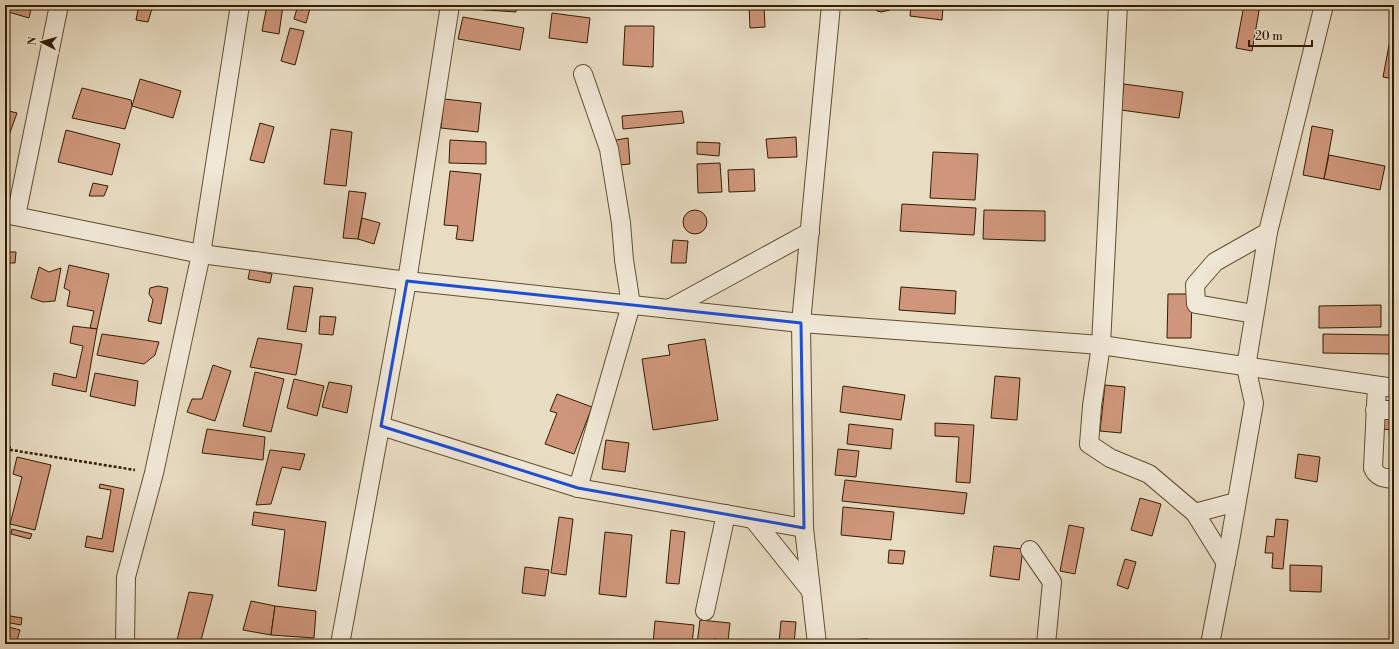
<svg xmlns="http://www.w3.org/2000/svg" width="1399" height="649" font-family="'Libre Bodoni',serif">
	<rect width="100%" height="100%" fill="#e8dcc2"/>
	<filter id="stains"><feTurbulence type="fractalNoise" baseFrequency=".005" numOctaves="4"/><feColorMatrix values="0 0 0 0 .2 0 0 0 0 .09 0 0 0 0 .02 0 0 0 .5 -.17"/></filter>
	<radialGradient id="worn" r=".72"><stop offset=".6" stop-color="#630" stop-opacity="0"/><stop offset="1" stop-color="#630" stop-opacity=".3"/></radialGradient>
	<g fill="#cf967b" stroke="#321d00">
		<polygon points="5,5 32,5 29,18 5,11"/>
		<polygon points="139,5 153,5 148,22 136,20"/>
		<polygon points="267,5 283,5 279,34 262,31"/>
		<polygon points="298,5 311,5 306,23 294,19"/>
		<polygon points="471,5 516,5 516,12 471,9"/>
		<polygon points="749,5 764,5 765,27 750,28"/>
		<polygon points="872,5 893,5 890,10 881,12 877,11"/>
		<polygon points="911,5 943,8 942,20 910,16"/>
		<polygon points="1244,5 1260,5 1252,51 1236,48"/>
		<polygon points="552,13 590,18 587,43 549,38"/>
		<polygon points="463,17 524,28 520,50 458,39"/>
		<polygon points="1394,19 1394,79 1383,77"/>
		<polygon points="625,26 654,26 653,67 623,65"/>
		<polygon points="290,28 304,31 295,65 281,61"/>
		<polygon points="140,79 181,91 173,118 132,106"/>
		<polygon points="1124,84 1183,92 1179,118 1121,110"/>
		<polygon points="82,88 131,100 132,106 125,129 72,118"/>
		<polygon points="444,99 481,103 478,132 441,128"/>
		<polygon points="5,110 17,113 8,138 5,137"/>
		<polygon points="682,111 684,123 623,129 622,116"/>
		<polygon points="260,123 274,127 264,163 250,160"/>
		<polygon points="1312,126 1333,130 1324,179 1303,175"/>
		<polygon points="331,129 352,132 346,186 324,184"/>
		<polygon points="66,130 120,144 112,175 58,162"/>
		<polygon points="796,137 797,157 768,158 766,139"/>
		<polygon points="628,138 630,164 619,165 616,140"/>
		<polygon points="450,140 486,142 486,164 449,163"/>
		<polygon points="5,141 9,142 5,152"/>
		<polygon points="697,142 720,143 719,156 697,154"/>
		<polygon points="933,152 978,154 975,200 930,198"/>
		<polygon points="1329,155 1385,166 1380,190 1324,179"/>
		<polygon points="720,163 722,192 698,193 697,164"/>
		<polygon points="754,169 755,191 729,192 728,170"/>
		<polygon points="450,171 481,174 473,241 456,239 458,226 444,225"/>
		<polygon points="93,183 108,186 104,196 89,196"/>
		<polygon points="349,191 366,193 358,239 343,238"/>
		<polygon points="902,204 976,208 974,235 900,231"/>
		<polygon points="984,210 1045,211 1045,241 983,239"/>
		<circle cx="695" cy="222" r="12"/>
		<polygon points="362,218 380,223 374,244 358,239"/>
		<polygon points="673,240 688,241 686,263 671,263"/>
		<polygon points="5,252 16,252 15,263 5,263"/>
		<polygon points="69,265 109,274 97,329 90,328 94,311 67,306 70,291 64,288"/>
		<polygon points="39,267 49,272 61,268 55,301 43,302 31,298"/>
		<polygon points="250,269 272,274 270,283 248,279"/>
		<polygon points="158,286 168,288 161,324 148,321 153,300 149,294 150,288"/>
		<polygon points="294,286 313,288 306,332 287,329"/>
		<polygon points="901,287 956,291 955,314 899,310"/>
		<polygon points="1168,294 1192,294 1191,338 1167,338"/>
		<polygon points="1381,305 1381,327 1319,328 1319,306"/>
		<polygon points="320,316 336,317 333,335 319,334"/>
		<polygon points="73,326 97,329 86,392 52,385 54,373 76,378 83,346 70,343"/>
		<polygon points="102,334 159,342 155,355 144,364 97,355"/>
		<polygon points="1323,334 1391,335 1391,354 1323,353"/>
		<polygon points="258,338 302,344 296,375 250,367"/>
		<polygon points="705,339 718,420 653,430 642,359 670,355 668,345"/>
		<polygon points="213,365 231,371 215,421 187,412 192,399 202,399"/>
		<polygon points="255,372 284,379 271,432 243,426"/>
		<polygon points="95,373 138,381 135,406 90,396"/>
		<polygon points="995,376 1020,378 1017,420 991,418"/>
		<polygon points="294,379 324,386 317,416 287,408"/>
		<polygon points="329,382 352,386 347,413 322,407"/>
		<polygon points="1105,385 1125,387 1121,433 1100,431"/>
		<polygon points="843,386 905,395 901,420 840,412"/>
		<polygon points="557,394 592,407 574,454 545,444 557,413 550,411"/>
		<polygon points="1383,414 1394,415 1394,430 1381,429"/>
		<polygon points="935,423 974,425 970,483 956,482 959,437 935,436"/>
		<polygon points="849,424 893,429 891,449 847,444"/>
		<polygon points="207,429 265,437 263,460 202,453"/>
		<polygon points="606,440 629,443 625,472 602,469"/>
		<polygon points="838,449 859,451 856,477 835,475"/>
		<polygon points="270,450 305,454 300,470 282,467 271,504 256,505"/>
		<polygon points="1298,454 1320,457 1317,482 1295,478"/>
		<polygon points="17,457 51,465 35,530 10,524 22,477 13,474"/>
		<polygon points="845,480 967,493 964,514 842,501"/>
		<polygon points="100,484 124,489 113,552 85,547 87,536 102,539 111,490 99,488"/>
		<polygon points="1140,498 1161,504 1152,536 1131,530"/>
		<polygon points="843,507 894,512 891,540 841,535"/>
		<polygon points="254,512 326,522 316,591 278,586 285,530 252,525"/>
		<polygon points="559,517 573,519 566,575 551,573"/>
		<polygon points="1276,519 1288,520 1283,569 1272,568 1273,553 1265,553 1267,536 1274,537"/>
		<polygon points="1069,525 1084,528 1075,574 1060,571"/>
		<polygon points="12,529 32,534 30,539 11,534"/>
		<polygon points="671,530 685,532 679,584 666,583"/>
		<polygon points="605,532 632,535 626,597 599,594"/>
		<polygon points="994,546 1023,549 1019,580 990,576"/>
		<polygon points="889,550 905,551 903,564 888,563"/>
		<polygon points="1125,559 1136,562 1128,589 1117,585"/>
		<polygon points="1290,565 1322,566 1321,592 1290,591"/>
		<polygon points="525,567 549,570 545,596 522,593"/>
		<polygon points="189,592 213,595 200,644 176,644"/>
		<polygon points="251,601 275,606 271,635 243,630"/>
		<polygon points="275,606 316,611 314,638 271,635"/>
		<polygon points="5,615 22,618 21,625 5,622"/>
		<polygon points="700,620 730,623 728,641 714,639 713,644 697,644"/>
		<polygon points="655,621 694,625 692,644 653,644"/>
		<polygon points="781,621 796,622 794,644 765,644 765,641 779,642"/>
		<polygon points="5,626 20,630 16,644 5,644"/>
		<polygon points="868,639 868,644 842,644 842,640"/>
		<polygon points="1243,641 1253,644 1242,644"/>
	</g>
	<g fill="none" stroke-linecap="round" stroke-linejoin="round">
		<g stroke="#604d30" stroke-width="20">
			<g id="street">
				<polyline points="1118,5 1101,345 1092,406 1089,444 1110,458 1149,474 1195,513 1236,502"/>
				<polyline points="5,214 201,254 407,281 801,323 1101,345 1394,388"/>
				<polyline points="16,216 59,5"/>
				<polyline points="669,309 810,232"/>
				<polyline points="1254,314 1196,304 1195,285 1215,262 1268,232"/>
				<path d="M 1377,386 L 1373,468 C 1377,478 1385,478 1394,479"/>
				<polyline points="1375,410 1394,410"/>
				<polyline points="381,426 578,488 804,528"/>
				<polyline points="578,488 631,305 624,260 621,223 609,149 583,74"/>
				<polyline points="1195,513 1226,563"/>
				<polyline points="753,519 811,591"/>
				<polyline points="1030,550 1052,582 1046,644"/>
				<polyline points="705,611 726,514"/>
				<polyline points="125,644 126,577 154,473 201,254 240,5"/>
				<polyline points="340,644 407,281 450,5"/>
				<polyline points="817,644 804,528 801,323 831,5"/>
				<polyline points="1210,644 1230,541 1254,403 1246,367 1268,232 1324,5"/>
			</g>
		</g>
		<g stroke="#321d00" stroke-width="2.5" stroke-dasharray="3 2" stroke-linecap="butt">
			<polyline points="5,442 11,449"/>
			<polyline points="5,449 135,470"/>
		</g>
		<use href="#street" stroke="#f0e8d7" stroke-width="18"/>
	</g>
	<path fill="none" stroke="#1d4ed8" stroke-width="3" stroke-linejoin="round" d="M 407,281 L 801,323 L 804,528 L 578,488 L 381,426 Z"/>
	<rect width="1399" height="649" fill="none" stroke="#e8dcc2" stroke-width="20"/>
	<rect x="6" y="6" width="1387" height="637" fill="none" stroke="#321d00" stroke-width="2"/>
	<rect x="10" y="10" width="1379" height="629" fill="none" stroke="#321d00"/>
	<g transform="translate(42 42) rotate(276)" stroke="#f0e8d7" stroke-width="3" paint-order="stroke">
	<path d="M0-3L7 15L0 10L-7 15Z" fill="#321d00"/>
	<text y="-6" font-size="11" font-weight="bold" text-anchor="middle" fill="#321d00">N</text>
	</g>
	<path d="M1249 40v6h63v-6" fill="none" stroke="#321d00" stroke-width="2"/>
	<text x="1255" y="40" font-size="12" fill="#321d00" stroke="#f0e8d7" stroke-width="3" paint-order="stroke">20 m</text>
	<rect width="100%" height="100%" filter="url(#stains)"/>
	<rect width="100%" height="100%" fill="url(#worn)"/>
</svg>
